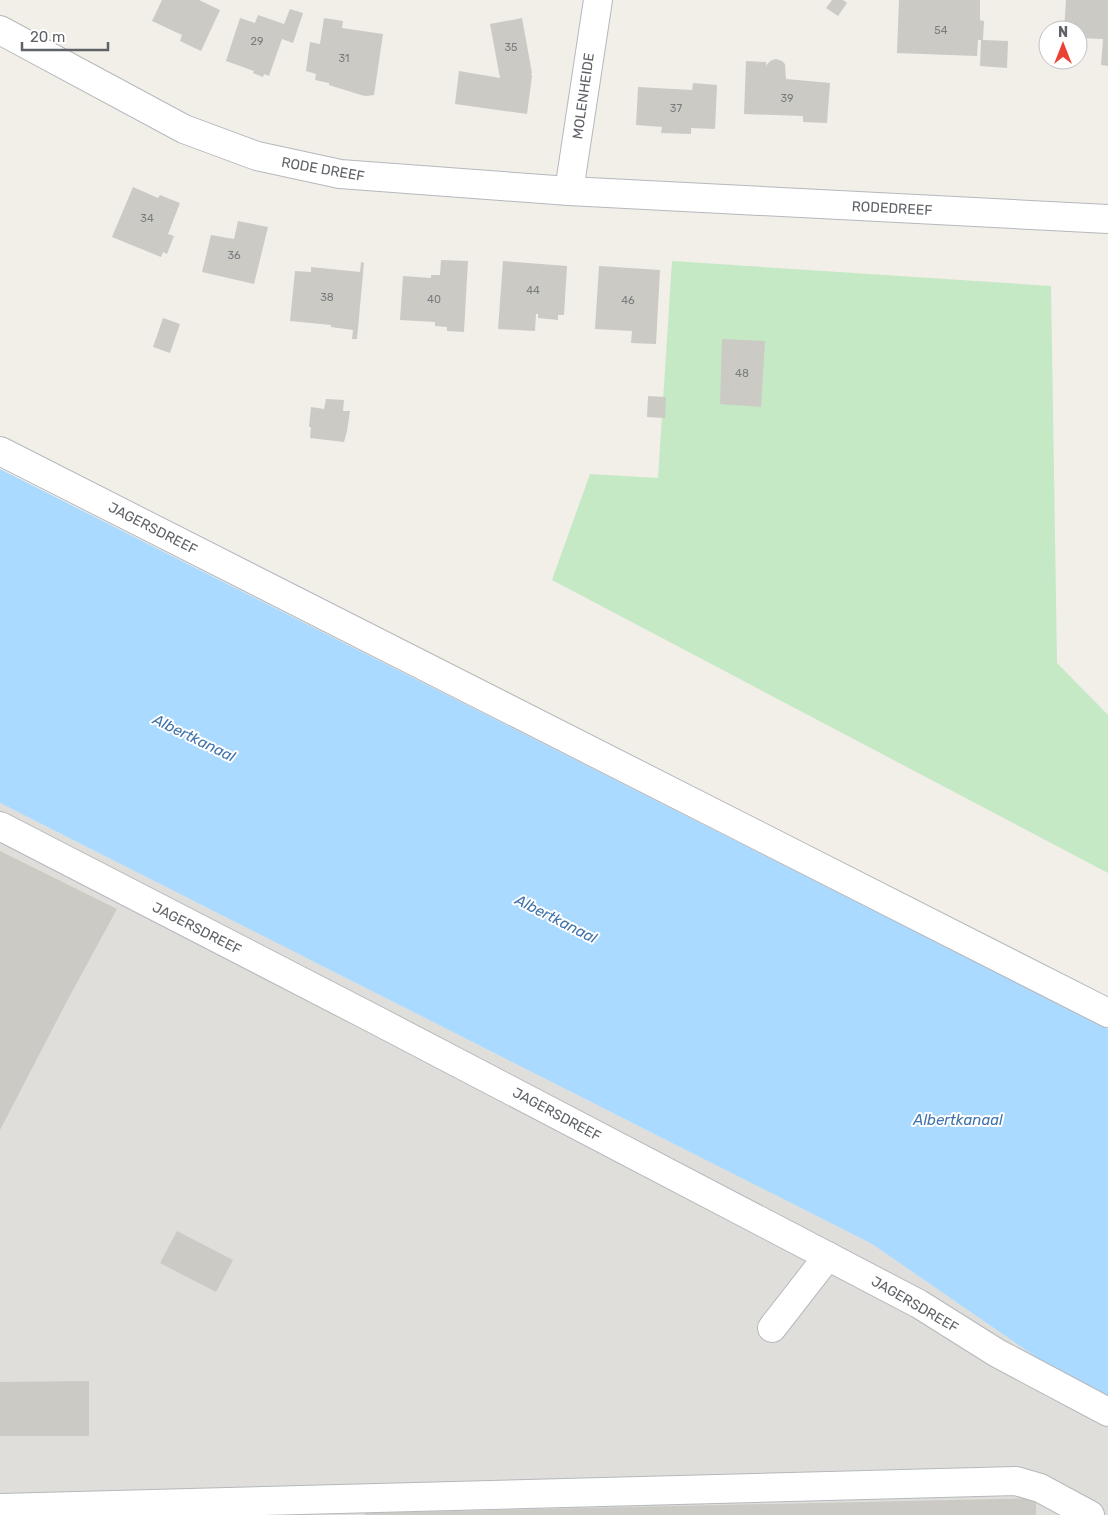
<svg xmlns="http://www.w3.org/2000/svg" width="1108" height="1515" font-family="Rubik,sans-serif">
	<rect width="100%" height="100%" fill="#f1efe8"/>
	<polygon fill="#e0deda" points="0,803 872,1244 1059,1373 1108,1397 1108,1515 0,1515"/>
	<polygon fill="#c5e8c5" points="672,261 1051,286 1057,663 1108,715 1108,873 552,580 590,474 658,478"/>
	<polygon fill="#aadaff" points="0,469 1108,1029 1108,1397 1059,1373 872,1244 0,803"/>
	<g fill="#cccac5">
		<polygon points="162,0 199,0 220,10 201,51 180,41 182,35 152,21"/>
		<polygon points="832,0 843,0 847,3 838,16 826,8"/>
		<polygon points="899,0 980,0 980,20 984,21 983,40 1008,41 1007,68 980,66 981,40 978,40 977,56 897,53"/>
		<polygon points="1066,0 1108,0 1108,66 1101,65 1103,39 1078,38 1078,30 1064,30"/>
		<polygon points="290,9 303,13 293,43 282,39 269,76 264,74 263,77 253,73 254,71 226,61 240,18 255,23 258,15 284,24"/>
		<polygon points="324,18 343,21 342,28 383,34 374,95 366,96 361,95 329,85 329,83 315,80 316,74 306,71 310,42 320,44"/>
		<polygon points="522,18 532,73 531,73 532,76 527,114 455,104 459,71 500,78 490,24"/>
		<polygon points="776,59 782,61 785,64 786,79 830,83 827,123 803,122 803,116 744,114 746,61 766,62 766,67 767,64 772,60"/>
		<polygon points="693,83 717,85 715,129 691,128 691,134 661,133 662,127 636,125 638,87 692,90"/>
		<polygon points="133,187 158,198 160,195 180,203 168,234 174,236 167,254 163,252 161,257 112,237"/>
		<polygon points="238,221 268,227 254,284 202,272 211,235 234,239"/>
		<polygon points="441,260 468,261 464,332 447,331 447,327 435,326 435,322 400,320 403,276 431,278 431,275 440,275"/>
		<polygon points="503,261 567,266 564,315 558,315 558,320 538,318 538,314 536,314 535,331 498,329"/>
		<polygon points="361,262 364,263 357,339 352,339 353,330 331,327 331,325 290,321 295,271 311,272 311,267 360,272"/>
		<polygon points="599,266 660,270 656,344 631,343 632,331 595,329"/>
		<polygon points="163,318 180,324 170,353 153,347"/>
		<polygon points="722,339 765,341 761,407 720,404"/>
		<polygon points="648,396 666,397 665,418 647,417"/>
		<polygon points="326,399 344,400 343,411 350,411 347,431 344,442 310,438 311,427 309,427 311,407 324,409"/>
		<polygon points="0,851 117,909 67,1001 0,1130"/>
		<polygon points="177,1231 233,1260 216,1292 160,1263"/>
		<polygon points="89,1381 89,1436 0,1436 0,1382"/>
		<polygon points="1036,1498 1036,1515 365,1515 365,1513"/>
	</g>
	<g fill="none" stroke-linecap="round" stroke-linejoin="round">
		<g stroke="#b5b8bc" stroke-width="30">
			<g id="minor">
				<polyline points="0,30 184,129 257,156 340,174 569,191 1108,219"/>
				<polyline points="569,191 598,0"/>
				<polyline points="0,451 1108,1013"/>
				<polyline points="0,826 374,1019 919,1304 997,1353 1108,1412"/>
				<polyline points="772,1328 828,1256"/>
				<polyline points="0,1508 1016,1481 1040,1488 1090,1515"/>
			</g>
		</g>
		<use href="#minor" stroke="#fff" stroke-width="28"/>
	</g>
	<g text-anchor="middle" stroke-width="4" stroke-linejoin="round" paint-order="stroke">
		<g font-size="11" fill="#7a7d7f">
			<text x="941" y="34">54</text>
			<text x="257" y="45">29</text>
			<text x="511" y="51">35</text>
			<text x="344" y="62">31</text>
			<text x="787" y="102">39</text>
			<text x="676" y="112">37</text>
			<text x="147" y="222">34</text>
			<text x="234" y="259">36</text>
			<text x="533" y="294">44</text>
			<text x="327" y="301">38</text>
			<text x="434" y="303">40</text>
			<text x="628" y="304">46</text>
			<text x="742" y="377">48</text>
		</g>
		<g font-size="14" fill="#5f6368" stroke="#fff">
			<text transform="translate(583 96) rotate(-82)" y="5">MOLENHEIDE</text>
			<text transform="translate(323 169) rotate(10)" y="5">RODE DREEF</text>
			<text transform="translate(892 208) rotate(3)" y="5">RODEDREEF</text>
			<text transform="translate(153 528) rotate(27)" y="5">JAGERSDREEF</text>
			<text transform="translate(197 928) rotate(27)" y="5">JAGERSDREEF</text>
			<text transform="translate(557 1114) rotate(28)" y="5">JAGERSDREEF</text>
			<text transform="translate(915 1304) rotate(30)" y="5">JAGERSDREEF</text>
		</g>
		<g font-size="15" font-style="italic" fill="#4174aa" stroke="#fff">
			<text transform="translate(194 738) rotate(26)" y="5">Albertkanaal</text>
			<text transform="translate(556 919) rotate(27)" y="5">Albertkanaal</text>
			<text x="958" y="1125">Albertkanaal</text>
		</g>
	</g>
	<g transform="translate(1063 45)"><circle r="24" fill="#ffffff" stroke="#bfc1c3"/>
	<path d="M0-4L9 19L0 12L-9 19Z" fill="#ea4335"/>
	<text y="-8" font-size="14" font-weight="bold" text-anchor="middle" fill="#5f6368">N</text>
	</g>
	<path d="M22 42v8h86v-8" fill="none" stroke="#5f6368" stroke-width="2.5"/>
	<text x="30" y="42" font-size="15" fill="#5f6368" stroke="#ffffff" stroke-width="4" paint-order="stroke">20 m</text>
</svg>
